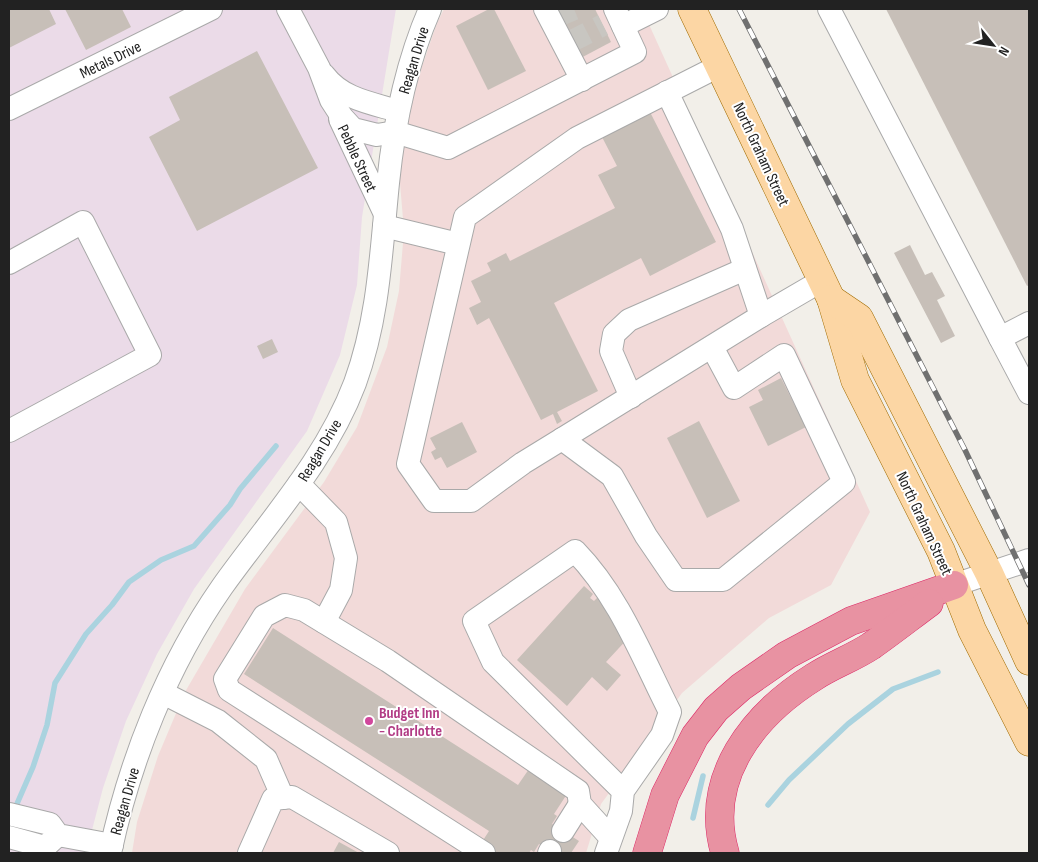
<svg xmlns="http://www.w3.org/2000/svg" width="1038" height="862" font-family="'Sofia Sans Condensed',sans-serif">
	<rect width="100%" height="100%" fill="#f2efe9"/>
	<polygon fill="#f2dad9" points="444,9 642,9 870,512 831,585 769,618 682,693 601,804 586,853 132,853 137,822 158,756 185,692 245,589 324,482 357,427 387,347 399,291 404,231 399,171 402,148 416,84 437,23"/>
	<polygon fill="#ebdbe8" points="9,9 396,9 362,217 357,285 340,355 307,431 194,589 157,654 126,721 103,788 86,853 9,853"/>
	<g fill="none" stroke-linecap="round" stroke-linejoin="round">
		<g stroke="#aad3df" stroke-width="5.5">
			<polyline points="768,805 789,780 848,724 893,689 938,672"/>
			<polyline points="16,806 33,767 47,725 55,683 86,634 112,605 129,582 161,560 194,546 230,505 240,489 276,446"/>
			<polyline points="693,818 703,776"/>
		</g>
	</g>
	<g fill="#c7bfb8">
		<polygon points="9,9 49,9 56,24 9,48"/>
		<polygon points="65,9 122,9 131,27 86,50"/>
		<polygon points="489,9 494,9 526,71 488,90 456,26"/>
		<polygon points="551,9 595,9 611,42 577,60"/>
		<polygon points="886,9 1029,9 1029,285 1027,286"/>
		<polygon points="257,51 318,168 197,231 149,137 180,120 169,97"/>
		<polygon points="650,112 716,242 650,276 641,258 554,303 598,391 557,412 562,421 557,424 553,414 541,420 489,318 477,325 469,308 481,302 471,281 491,271 487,263 506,253 510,261 615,208 598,175 617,166 602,137"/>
		<polygon points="910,245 925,275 932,272 945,296 937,300 955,336 941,343 894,253"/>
		<polygon points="272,339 278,352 263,359 257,346"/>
		<polygon points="781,378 795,406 799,404 810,425 768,446 749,407 763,400 758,390"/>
		<polygon points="699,421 740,501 707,518 667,438"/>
		<polygon points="462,422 477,452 447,468 441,457 435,460 431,452 436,449 430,438"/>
		<polygon points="584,586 593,594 590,598 594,601 598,597 631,635 606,662 621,675 607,691 592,677 567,706 517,660"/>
		<polygon points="273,628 518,785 529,769 567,794 554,814 557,816 552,824 579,841 571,853 553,853 539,844 534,852 531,850 529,853 493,853 480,845 489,831 244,674"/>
		<polygon points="339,842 359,853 333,853"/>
	</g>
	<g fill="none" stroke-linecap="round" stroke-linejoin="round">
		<g stroke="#c8c6c1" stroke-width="22" stroke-dasharray="22 11" stroke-linecap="butt">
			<polyline points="555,17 574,9"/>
			<polyline points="568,43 603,25"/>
		</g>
		<g stroke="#a9a9a9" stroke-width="24">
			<g id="minor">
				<polyline points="288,9 319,68 331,100 342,117 353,129 377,135 395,132 448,148 635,52 615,9"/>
				<polyline points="545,9 582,80"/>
				<polyline points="829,9 1000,338 1029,323"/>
				<polyline points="623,26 657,9"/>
				<path d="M 324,75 C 342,99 371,103 398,111"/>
				<polyline points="667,92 732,229 761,316 821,281"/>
				<polyline points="9,109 211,9"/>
				<polyline points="340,119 385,214"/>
				<polyline points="384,226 458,244"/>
				<polyline points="9,263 83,222 150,355 9,431"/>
				<polyline points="1000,338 1029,393"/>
				<polyline points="712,347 734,388 784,355 844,482 723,580 676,580 646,536 612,476 562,439 523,463 471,501 434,501 408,464 465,217 577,138 719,66"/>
				<polyline points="631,397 611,351 614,334 629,320 745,269"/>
				<polyline points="562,439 761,316"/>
				<polyline points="299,484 336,522 346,558 341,590 324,622"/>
				<polyline points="954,585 1029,560"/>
				<polyline points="163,693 218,721 266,759 283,798"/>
				<polyline points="9,814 50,824 58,835 112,845"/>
				<polyline points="563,831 580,804"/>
				<polyline points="9,837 45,847 58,835"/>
				<path d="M 110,853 C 130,760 167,666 222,587 C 269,521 326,460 355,383 C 379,317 381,252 388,183 C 394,124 406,64 430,9"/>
				<polyline points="249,853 273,799 292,797 388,853"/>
				<polyline points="484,853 229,690 225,679 264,616 285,605 304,610 388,661 578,791 580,804 610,837"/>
				<polyline points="549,853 550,851"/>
				<path d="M 606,853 L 621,811 L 623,791 L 662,735 L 670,712 C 642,657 619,596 575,551 L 474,621 L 493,662 L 623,791"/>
			</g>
		</g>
		<g stroke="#a06b00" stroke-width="29">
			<g id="major">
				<polyline points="692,9 831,299 855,380 941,551 972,630 1029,742"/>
				<polyline points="831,299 859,318 989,573 1029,661"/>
			</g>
		</g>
		<g stroke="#dc2a67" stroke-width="29">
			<g id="highway">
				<polyline points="647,853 665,795 695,736 716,709 741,687 787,655 851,621 954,585"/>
				<path d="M 725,853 C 703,778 753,715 814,677 C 832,665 853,658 871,646 C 891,632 910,617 929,603"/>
			</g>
		</g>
		<use href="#minor" stroke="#fff" stroke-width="22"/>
		<use href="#major" stroke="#fcd6a4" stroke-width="28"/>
		<use href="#highway" stroke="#e892a2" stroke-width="28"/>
		<g stroke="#707070" stroke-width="5.5">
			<polyline id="rail" points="739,9 965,450 1029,585"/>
		</g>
		<use href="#rail" stroke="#fff" stroke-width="4" stroke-dasharray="11" stroke-linecap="butt"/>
	</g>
	<circle fill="#d1479c" stroke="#fff" stroke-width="2" cx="369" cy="721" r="5"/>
	<g text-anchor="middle" stroke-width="4" stroke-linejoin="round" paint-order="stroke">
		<g font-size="16" fill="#222" stroke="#fff">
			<text transform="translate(110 59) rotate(-26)" y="6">Metals Drive</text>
			<text transform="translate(413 60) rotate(-73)" y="6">Reagan Drive</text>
			<text transform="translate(762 154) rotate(65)" y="6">North Graham Street</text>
			<text transform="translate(358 158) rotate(65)" y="6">Pebble Street</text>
			<text transform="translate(319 450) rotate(-59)" y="6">Reagan Drive</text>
			<text transform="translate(925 523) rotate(65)" y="6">North Graham Street</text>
			<text transform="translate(124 801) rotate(-74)" y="6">Reagan Drive</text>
		</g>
		<g font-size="16" font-weight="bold" fill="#b23c85" stroke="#fff" text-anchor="start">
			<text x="379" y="718">Budget Inn<tspan x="379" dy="18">- Charlotte</tspan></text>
		</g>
	</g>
	<rect width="1038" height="862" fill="none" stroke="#222222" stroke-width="20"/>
	<g transform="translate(993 45) rotate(120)" stroke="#ffffff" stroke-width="4" paint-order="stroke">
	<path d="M0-4L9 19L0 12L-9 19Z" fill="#222222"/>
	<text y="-8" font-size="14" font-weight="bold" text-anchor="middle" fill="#222222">N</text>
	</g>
</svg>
